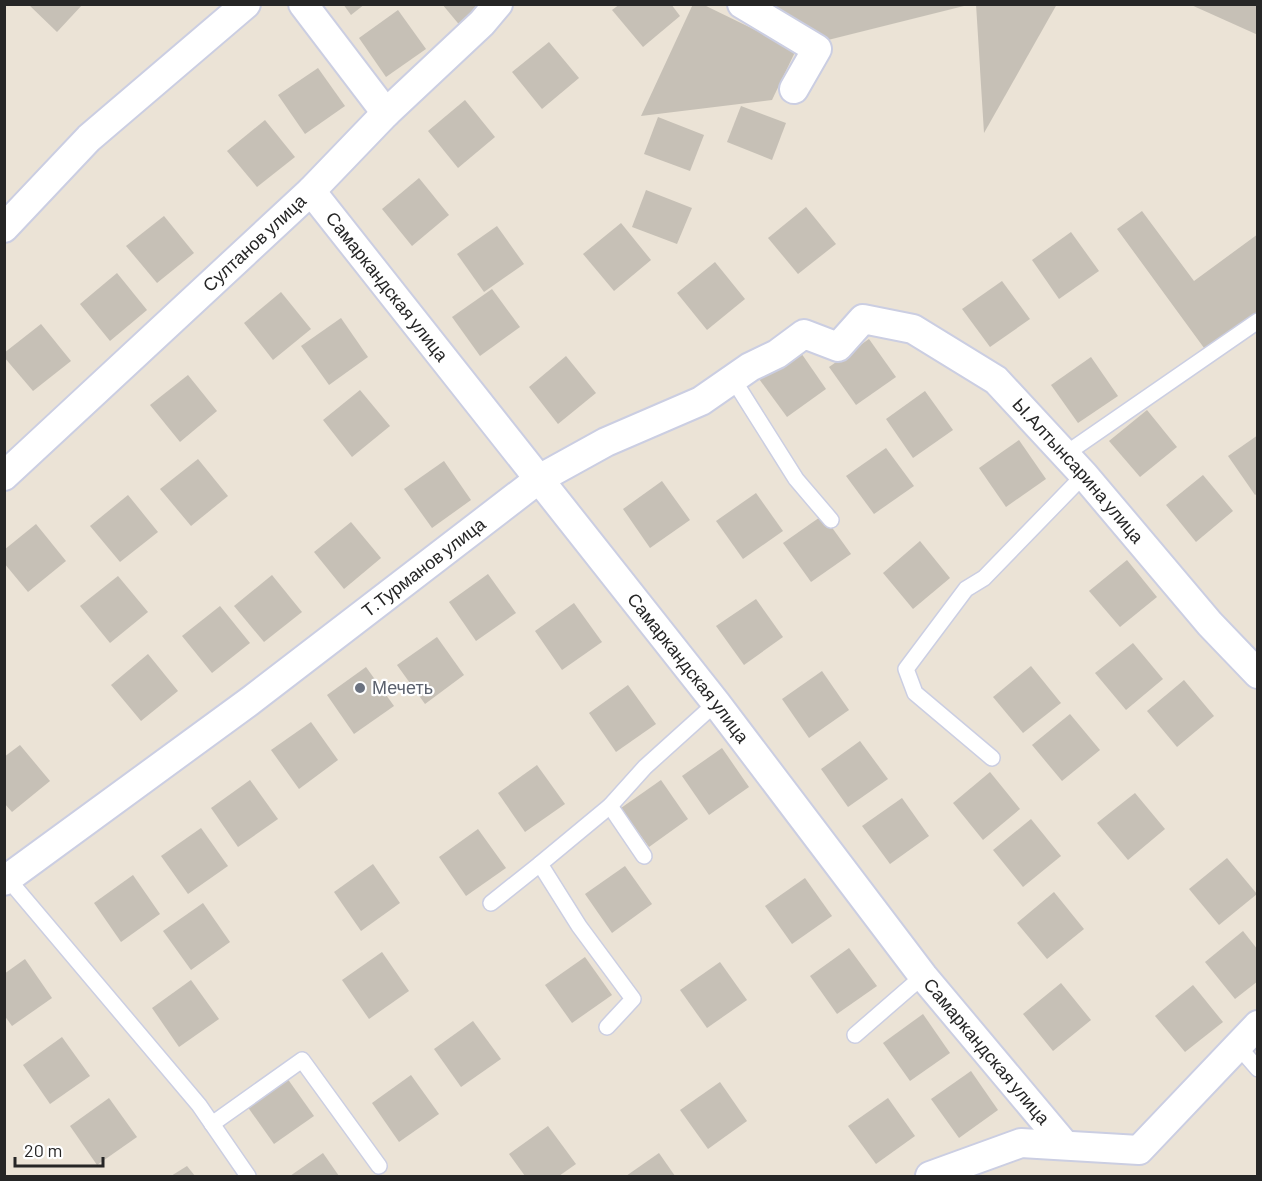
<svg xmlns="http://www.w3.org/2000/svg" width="1262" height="1181" font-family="Barlow,sans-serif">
	<rect width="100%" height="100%" fill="#ebe3d6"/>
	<g fill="#c6c0b6">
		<polygon points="28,4 83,4 57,32"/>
		<polygon points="343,4 365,4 351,15"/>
		<polygon points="442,4 491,4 462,28"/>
		<polygon points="620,4 671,4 680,16 643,47 612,10"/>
		<polygon points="693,4 702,4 796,50 772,100 641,116"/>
		<polygon points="765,4 968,4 968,5 828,40"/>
		<polygon points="976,4 1057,4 984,133"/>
		<polygon points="1189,4 1258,4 1258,35"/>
		<polygon points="398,10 426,49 386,77 359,38"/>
		<polygon points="549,42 579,78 542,109 512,72"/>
		<polygon points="318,68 345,106 305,134 278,95"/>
		<polygon points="465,100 495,137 458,168 428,131"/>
		<polygon points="741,106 786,123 772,160 727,142"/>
		<polygon points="658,117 704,135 690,171 644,154"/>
		<polygon points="265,120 295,157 257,187 227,151"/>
		<polygon points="419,178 449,215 412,246 382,209"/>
		<polygon points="646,190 692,208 677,244 632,227"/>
		<polygon points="806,207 836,244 798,274 768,238"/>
		<polygon points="1142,211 1194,281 1258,234 1258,315 1207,352 1117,229"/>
		<polygon points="164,216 194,253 157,283 126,246"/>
		<polygon points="621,223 651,260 614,291 583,254"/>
		<polygon points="497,226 524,264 484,292 457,254"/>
		<polygon points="1071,232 1099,271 1059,299 1032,260"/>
		<polygon points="715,262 745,299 707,330 677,293"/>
		<polygon points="117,273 147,310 110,341 80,304"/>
		<polygon points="1002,281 1030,319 990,347 962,309"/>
		<polygon points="492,289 520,327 480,356 452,317"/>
		<polygon points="281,292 311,329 273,360 244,323"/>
		<polygon points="341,318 368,357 329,385 301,346"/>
		<polygon points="41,324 71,361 33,391 4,357 4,353"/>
		<polygon points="869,339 896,377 856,405 829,367"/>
		<polygon points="799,350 826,389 787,417 759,379"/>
		<polygon points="566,356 596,393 558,424 529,387"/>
		<polygon points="1091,357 1118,396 1078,423 1051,385"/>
		<polygon points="188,375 217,411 180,442 150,405"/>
		<polygon points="360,390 390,426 352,457 323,420"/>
		<polygon points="925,391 953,430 913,458 886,419"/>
		<polygon points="1147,410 1177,447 1140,477 1109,441"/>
		<polygon points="1258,435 1258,493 1255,495 1228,456"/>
		<polygon points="1019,440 1046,479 1006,507 979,468"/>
		<polygon points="886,448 914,486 874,514 846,476"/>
		<polygon points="198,459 228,496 191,526 160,489"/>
		<polygon points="444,461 471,500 432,528 404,489"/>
		<polygon points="1203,475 1233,511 1196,542 1166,505"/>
		<polygon points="662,481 690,520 650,548 623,509"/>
		<polygon points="756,493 783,531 743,559 716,521"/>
		<polygon points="128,495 158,532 120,562 90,526"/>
		<polygon points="823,515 851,554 811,582 783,543"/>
		<polygon points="351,522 381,558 344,589 314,552"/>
		<polygon points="36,524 66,561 28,592 4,563 4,550"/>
		<polygon points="920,541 950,578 913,609 883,573"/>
		<polygon points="1127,560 1157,597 1120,627 1089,591"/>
		<polygon points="488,574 516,613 476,641 449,602"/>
		<polygon points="272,575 302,612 264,642 234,606"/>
		<polygon points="118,576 148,612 110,643 80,606"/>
		<polygon points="756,599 783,637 744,665 716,626"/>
		<polygon points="574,603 602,642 562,670 535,631"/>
		<polygon points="220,606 250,643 212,673 182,636"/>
		<polygon points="437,637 464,675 425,704 397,665"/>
		<polygon points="1133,643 1163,679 1126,710 1095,673"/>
		<polygon points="148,654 178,691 141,721 111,685"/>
		<polygon points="1031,666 1061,703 1023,733 993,697"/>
		<polygon points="366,667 394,706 354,734 327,695"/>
		<polygon points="822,671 849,710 809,738 782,699"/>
		<polygon points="1184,680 1214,716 1177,747 1147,711"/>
		<polygon points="628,685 656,724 616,752 589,713"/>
		<polygon points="1070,714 1100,750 1062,781 1032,745"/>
		<polygon points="311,722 338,760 299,789 271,750"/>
		<polygon points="860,741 888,779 848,807 821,769"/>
		<polygon points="20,745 50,781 12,812 4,803 4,757"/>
		<polygon points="722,748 749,787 709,815 682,776"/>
		<polygon points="537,765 565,804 525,832 498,793"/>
		<polygon points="990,772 1020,809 983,840 953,803"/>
		<polygon points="250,780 278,819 238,847 211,808"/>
		<polygon points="661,780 688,819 649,847 621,808"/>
		<polygon points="1135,793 1165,829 1128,860 1097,823"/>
		<polygon points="902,798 929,836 890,864 862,826"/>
		<polygon points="1031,819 1061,856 1023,887 993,850"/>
		<polygon points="201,828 228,866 188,894 161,856"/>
		<polygon points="478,829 506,868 466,896 439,857"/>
		<polygon points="1227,858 1257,894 1219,925 1189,889"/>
		<polygon points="373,864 400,903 361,931 334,892"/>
		<polygon points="625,866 652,904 612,933 585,894"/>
		<polygon points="133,875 160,914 121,942 94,903"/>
		<polygon points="805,878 832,916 792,944 765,906"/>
		<polygon points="1054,892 1084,929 1047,959 1017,923"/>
		<polygon points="203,903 230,942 191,970 163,931"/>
		<polygon points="1243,931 1258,950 1258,981 1235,999 1205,962"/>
		<polygon points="849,948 877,986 837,1014 810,976"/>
		<polygon points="382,952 409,991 369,1019 342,980"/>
		<polygon points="585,957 612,995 572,1023 545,985"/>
		<polygon points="25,959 52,998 12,1026 4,1015 4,974"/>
		<polygon points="720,962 747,1000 707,1028 680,990"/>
		<polygon points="191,980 219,1019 179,1047 152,1008"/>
		<polygon points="1061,983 1091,1020 1053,1051 1023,1014"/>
		<polygon points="1193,985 1223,1022 1185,1052 1155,1016"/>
		<polygon points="923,1014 950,1053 910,1081 883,1043"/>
		<polygon points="473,1021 501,1059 461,1087 434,1049"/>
		<polygon points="62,1037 90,1076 50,1104 23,1065"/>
		<polygon points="971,1071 998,1110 959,1138 931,1099"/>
		<polygon points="411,1075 439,1114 399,1142 372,1103"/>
		<polygon points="287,1078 314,1116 274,1144 247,1106"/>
		<polygon points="720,1082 747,1121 708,1149 680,1110"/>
		<polygon points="109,1098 137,1137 97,1165 70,1126"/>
		<polygon points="888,1098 915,1136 876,1164 848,1126"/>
		<polygon points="548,1126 576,1164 559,1176 525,1176 509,1154"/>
		<polygon points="323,1153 339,1176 290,1176"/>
		<polygon points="659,1153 675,1176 626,1176"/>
		<polygon points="187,1166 195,1176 171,1176"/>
	</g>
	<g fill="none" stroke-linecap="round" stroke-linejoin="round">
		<g stroke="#cbcee2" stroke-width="18">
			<g id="service">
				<polyline points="733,379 796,479 831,520"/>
				<polyline points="1064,455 1258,321"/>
				<polyline points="992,758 915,693 906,669 966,589 984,578 1084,475"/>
				<polyline points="610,806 644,856"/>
				<polyline points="8,879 199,1105 248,1176"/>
				<polyline points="491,903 540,864"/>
				<polyline points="607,1027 633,999 579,926 540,864 610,806 645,767 716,703"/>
				<polyline points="855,1035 923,976"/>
				<polyline points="1238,1046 1258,1069"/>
				<polyline points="212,1124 302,1060 379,1166"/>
			</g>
		</g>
		<g stroke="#cbcee2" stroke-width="32">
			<g id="minor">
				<polyline points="303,4 386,113"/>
				<polyline points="742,4 817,49 794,89"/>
				<path id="s1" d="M 311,191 L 716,703 L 923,976 L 1064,1144"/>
				<polyline points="4,228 89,138 246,4"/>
				<path id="s2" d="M 4,476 L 311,191 L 386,113 L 482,23 L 498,4"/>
				<path id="s3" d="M 4,881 L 250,701 L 539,479 L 606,442 L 701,401 L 750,367 L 777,354 L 804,334 L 838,347 L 863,319 L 913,329 L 996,380 L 1084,475 L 1210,624 L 1258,674"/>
				<polyline points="930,1176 1021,1143 1139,1150 1258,1025"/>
			</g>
		</g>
		<use href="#service" stroke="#fff" stroke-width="15"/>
		<use href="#minor" stroke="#fff" stroke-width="28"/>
	</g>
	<circle fill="#6b7280" stroke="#fff" stroke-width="2" cx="360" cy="688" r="6"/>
	<g text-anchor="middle" stroke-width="4.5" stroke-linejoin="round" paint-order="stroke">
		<g font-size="18" fill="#262626" stroke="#fff">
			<text dy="6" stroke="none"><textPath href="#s2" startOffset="342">Султанов улица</textPath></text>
			<text dy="6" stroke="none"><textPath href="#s1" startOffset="122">Самаркандская улица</textPath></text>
			<text dy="6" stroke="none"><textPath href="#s3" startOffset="1317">Ы.Алтынсарина улица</textPath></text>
			<text dy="6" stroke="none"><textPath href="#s3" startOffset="524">Т.Турманов улица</textPath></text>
			<text dy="6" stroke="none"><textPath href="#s1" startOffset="608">Самаркандская улица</textPath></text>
			<text dy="6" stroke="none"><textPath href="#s1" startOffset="1094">Самаркандская улица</textPath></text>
		</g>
		<g font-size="18" fill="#5b616d" stroke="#fff" text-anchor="start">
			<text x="372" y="694">Мечеть</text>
		</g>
	</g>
	<rect width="1262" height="1181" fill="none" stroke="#262626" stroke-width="12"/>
	<path d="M15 1157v9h88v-9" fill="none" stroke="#262626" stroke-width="3"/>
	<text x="24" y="1157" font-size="18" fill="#262626" stroke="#ffffff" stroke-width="4.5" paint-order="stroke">20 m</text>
</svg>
